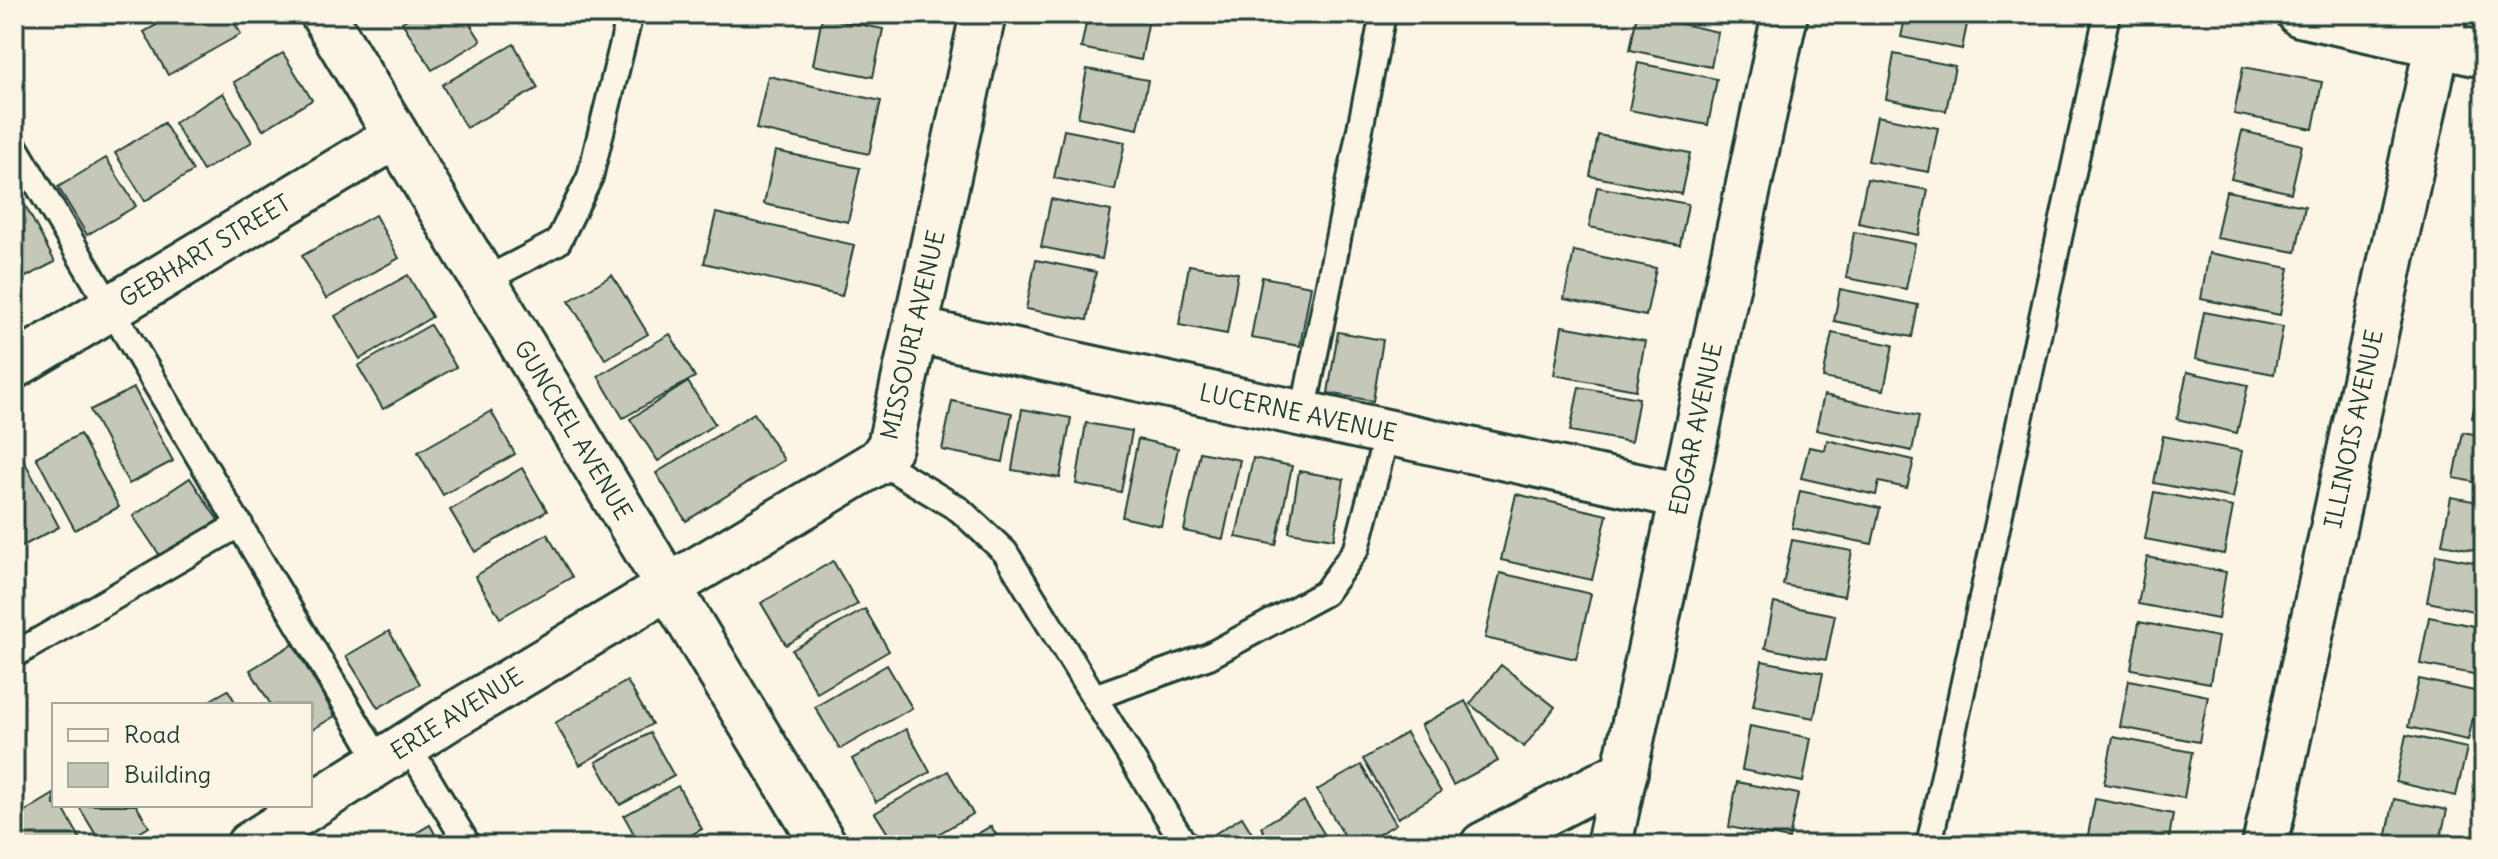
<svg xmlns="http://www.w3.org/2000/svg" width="2498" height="859" font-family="Delius,sans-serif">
	<rect width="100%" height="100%" fill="#fcf5e5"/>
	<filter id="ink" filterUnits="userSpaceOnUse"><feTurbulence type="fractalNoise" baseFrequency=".0125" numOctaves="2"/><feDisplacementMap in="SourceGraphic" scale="16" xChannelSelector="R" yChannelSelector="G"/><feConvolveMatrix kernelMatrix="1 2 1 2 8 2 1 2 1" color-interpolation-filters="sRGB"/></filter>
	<g filter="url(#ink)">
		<g fill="#c5c7b9" stroke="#1f3d34" stroke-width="2">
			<polygon points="176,14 229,14 241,34 168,75 144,32"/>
			<polygon points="416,14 464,14 481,41 432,70 402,22"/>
			<polygon points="1088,14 1150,14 1141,60 1081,48"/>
			<polygon points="1637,14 1718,32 1711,67 1630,50"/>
			<polygon points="1906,14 1969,14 1962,49 1901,37"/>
			<polygon points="822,17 883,29 873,77 813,65"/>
			<polygon points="514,44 538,88 466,128 442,85"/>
			<polygon points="283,53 312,100 263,130 234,82"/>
			<polygon points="1894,54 1955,66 1946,111 1886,99"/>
			<polygon points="1638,63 1717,79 1708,125 1629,110"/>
			<polygon points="2243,67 2322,82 2313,129 2234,114"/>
			<polygon points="1087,69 1148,80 1138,129 1078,117"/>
			<polygon points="768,76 881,101 869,154 756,129"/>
			<polygon points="223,93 252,142 203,171 174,123"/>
			<polygon points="1877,116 1938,128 1929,172 1868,161"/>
			<polygon points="164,123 193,171 145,201 115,153"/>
			<polygon points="1064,130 1125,142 1115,190 1054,178"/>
			<polygon points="2242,131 2302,145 2291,193 2231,179"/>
			<polygon points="1598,135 1690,153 1681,194 1590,176"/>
			<polygon points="775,151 860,168 848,222 764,204"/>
			<polygon points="106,158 136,206 87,235 58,187"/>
			<polygon points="1867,179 1928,190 1919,235 1858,223"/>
			<polygon points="1597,187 1688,204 1680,245 1589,227"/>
			<polygon points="16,188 55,262 14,283 14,189"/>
			<polygon points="2226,191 2305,206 2296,252 2216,238"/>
			<polygon points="1051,199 1111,211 1102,259 1041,247"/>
			<polygon points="716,213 854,245 842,296 704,263"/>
			<polygon points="375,215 399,258 326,299 302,256"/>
			<polygon points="1854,232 1915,244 1906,289 1846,278"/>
			<polygon points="1574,251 1656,268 1646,316 1564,299"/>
			<polygon points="2209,253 2289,268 2280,315 2201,299"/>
			<polygon points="1036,260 1096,272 1087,320 1026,309"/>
			<polygon points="1189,265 1238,273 1227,334 1179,325"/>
			<polygon points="408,275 432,317 360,359 335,316"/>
			<polygon points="612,275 648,334 605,359 569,301"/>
			<polygon points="1262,277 1311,286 1300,346 1251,338"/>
			<polygon points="1840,289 1918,305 1912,337 1834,321"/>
			<polygon points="2204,312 2283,327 2274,374 2195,359"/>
			<polygon points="430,325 456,367 383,409 358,366"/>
			<polygon points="1562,326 1645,341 1636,390 1554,375"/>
			<polygon points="1338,332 1383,340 1373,401 1328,393"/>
			<polygon points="1832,333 1893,345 1884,390 1823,378"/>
			<polygon points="670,334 695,377 623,418 598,376"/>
			<polygon points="2482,370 2484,370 2484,420 2472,418"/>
			<polygon points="2187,372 2248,385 2237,433 2177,419"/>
			<polygon points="688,382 715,424 658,461 630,419"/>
			<polygon points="1579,387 1639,398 1631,442 1570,431"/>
			<polygon points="134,388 173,461 129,484 90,410"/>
			<polygon points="1824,395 1919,416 1912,451 1816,430"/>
			<polygon points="952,401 1012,413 1003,462 942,450"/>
			<polygon points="1022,409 1071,418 1060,478 1012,470"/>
			<polygon points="491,411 515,454 443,495 418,452"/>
			<polygon points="754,413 784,460 686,521 656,473"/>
			<polygon points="1086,423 1132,431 1121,492 1076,484"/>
			<polygon points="2463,432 2484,436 2484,484 2454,478"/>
			<polygon points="80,434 119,507 75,530 36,457"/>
			<polygon points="2163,436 2242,451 2233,498 2154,483"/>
			<polygon points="1138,439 1178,448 1161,526 1122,517"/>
			<polygon points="1827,440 1914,460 1907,488 1879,482 1876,495 1801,478 1809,447 1825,450"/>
			<polygon points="1200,452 1240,460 1223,539 1184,531"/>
			<polygon points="20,453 59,527 15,550 14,457"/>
			<polygon points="1253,458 1292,466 1276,545 1236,537"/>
			<polygon points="522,468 547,511 475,552 450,510"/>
			<polygon points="1299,471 1344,479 1334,539 1289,532"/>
			<polygon points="190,478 218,520 161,557 133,516"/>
			<polygon points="1800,491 1880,508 1872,544 1792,528"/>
			<polygon points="2154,492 2233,507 2224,554 2145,539"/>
			<polygon points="1516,494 1607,515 1592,580 1501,560"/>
			<polygon points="2451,497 2484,503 2484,552 2442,544"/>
			<polygon points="547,534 572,577 500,618 475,576"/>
			<polygon points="1792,540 1852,551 1844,596 1783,585"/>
			<polygon points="2436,555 2484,564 2484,613 2427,602"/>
			<polygon points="2147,557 2226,572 2218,619 2138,604"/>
			<polygon points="833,561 858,604 786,645 761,603"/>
			<polygon points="1500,573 1591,594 1576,659 1485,638"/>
			<polygon points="1774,603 1835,615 1826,660 1765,648"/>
			<polygon points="865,609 889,651 817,693 792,650"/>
			<polygon points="2429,617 2484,628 2484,676 2420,664"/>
			<polygon points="2139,622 2218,637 2210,683 2131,669"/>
			<polygon points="389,631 420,684 378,708 346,656"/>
			<polygon points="293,644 335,716 310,731 310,705 271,705 250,670"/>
			<polygon points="1762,661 1823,673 1814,718 1753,706"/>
			<polygon points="887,665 912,708 840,749 815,707"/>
			<polygon points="1501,665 1555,707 1524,747 1470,704"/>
			<polygon points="2419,679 2479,692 2468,740 2408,727"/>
			<polygon points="2129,680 2208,696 2199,742 2120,727"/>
			<polygon points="627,681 652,724 580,765 555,723"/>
			<polygon points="228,690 237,705 202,705"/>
			<polygon points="1465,701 1498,761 1453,785 1421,725"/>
			<polygon points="1750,726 1811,738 1803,782 1742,770"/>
			<polygon points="906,729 930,772 876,802 852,759"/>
			<polygon points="650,733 674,776 620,805 596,762"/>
			<polygon points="1406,733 1441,792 1398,818 1363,759"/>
			<polygon points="2406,735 2467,748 2456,796 2396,782"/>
			<polygon points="2113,737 2192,752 2184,798 2104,784"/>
			<polygon points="1361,765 1396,824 1360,845 1350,845 1317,790"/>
			<polygon points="948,771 973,814 919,845 895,845 875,813"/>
			<polygon points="1737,782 1798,794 1789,839 1729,827"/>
			<polygon points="678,786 702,829 673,845 640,845 624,816"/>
			<polygon points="54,794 54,805 61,805 84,845 27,845 14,824 14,818"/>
			<polygon points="2095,799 2173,814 2168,845 2086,845"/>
			<polygon points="2394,799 2447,810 2439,845 2385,845"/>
			<polygon points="1304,801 1331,845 1272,845 1261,827"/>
			<polygon points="78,805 136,805 149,827 119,845 102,845"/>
			<polygon points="1242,817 1259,845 1201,845 1200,843"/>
			<polygon points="430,825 441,845 396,845"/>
			<polygon points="991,826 1002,845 959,845"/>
		</g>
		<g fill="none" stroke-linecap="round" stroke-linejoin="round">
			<g stroke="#1f3d34" stroke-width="30">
				<g id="service">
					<polyline points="14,145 380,762"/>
					<polyline points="483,281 558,242 590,177 630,14"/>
					<polyline points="1303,414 1383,14"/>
					<polyline points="879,461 960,510 1005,552 1185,845"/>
					<polyline points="14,655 240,524"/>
					<polyline points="1094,697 1209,656 1325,593 1357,548 1387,432"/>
					<polyline points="407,744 468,845"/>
					<polyline points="1929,845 2107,14"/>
				</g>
			</g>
			<g stroke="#1f3d34" stroke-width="50">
				<g id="minor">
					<polyline points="323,14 824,845"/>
					<polyline points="2300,14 2484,55"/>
					<polyline points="915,330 1682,496"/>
					<polyline points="14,366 396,136"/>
					<polyline points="249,845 454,715 879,461 890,446 983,14"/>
					<polyline points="1483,845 1625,772"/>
					<polyline points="1609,845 1785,14"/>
					<polyline points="2265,845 2444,14"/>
				</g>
			</g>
			<use href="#service" stroke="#fcf5e5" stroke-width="24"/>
			<use href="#minor" stroke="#fcf5e5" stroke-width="44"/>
		</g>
	</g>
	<g text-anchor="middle" stroke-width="6" stroke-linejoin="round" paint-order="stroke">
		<g font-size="24" fill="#1f3d34" stroke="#fcf5e5">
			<text transform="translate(205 251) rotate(-31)" y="8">GEBHART STREET</text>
			<text transform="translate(913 335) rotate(-77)" y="8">MISSOURI AVENUE</text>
			<text transform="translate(1298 413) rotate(12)" y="8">LUCERNE AVENUE</text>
			<text transform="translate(1696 429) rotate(-78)" y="8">EDGAR AVENUE</text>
			<text transform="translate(2354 429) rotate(-78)" y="8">ILLINOIS AVENUE</text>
			<text transform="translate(573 430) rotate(59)" y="8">GUNCKEL AVENUE</text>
			<text transform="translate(457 714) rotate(-32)" y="8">ERIE AVENUE</text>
		</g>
	</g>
	<rect width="2498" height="859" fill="none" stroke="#fcf5e5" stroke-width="48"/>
	<rect x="24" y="24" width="2450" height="811" fill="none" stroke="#1f3d34" stroke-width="3" filter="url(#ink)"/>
	<rect x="52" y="703" width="260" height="104" fill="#fcf5e5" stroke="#a4ab9e" stroke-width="2"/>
	<rect x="68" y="729" width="40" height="12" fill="#fcf5e5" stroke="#a4ab9e" stroke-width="2"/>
	<text x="124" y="743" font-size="24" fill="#1f3d34">Road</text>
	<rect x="68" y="763" width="40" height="24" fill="#c5c7b9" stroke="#a4ab9e" stroke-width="2"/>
	<text x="124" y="783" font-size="24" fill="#1f3d34">Building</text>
</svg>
